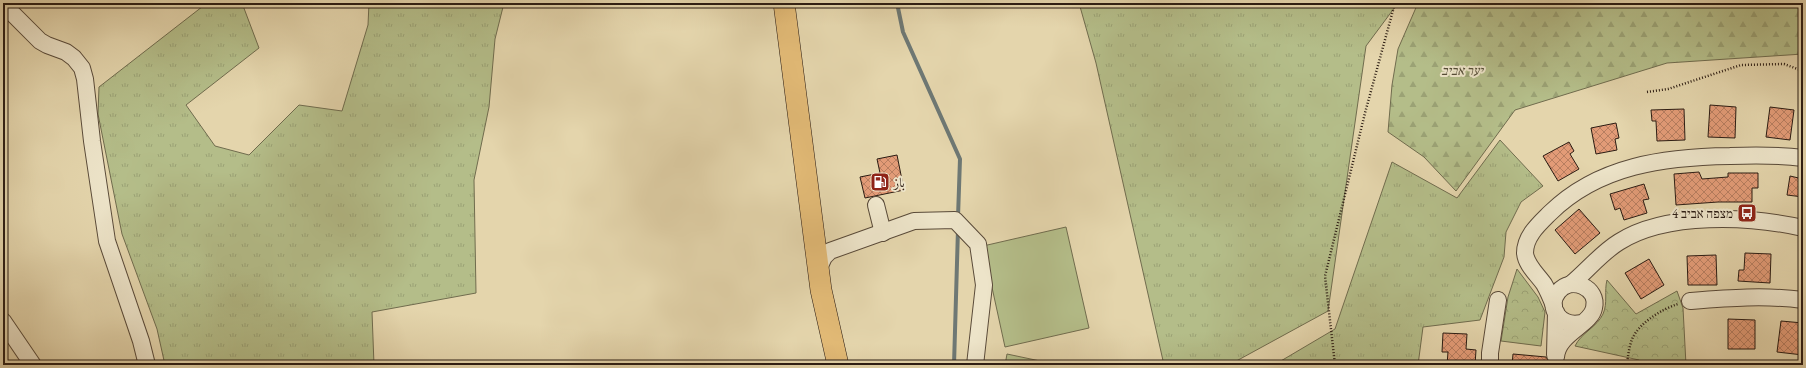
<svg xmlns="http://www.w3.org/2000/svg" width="1806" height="368" font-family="'EB Garamond',Amiri,'Frank Ruhl Libre',serif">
	<defs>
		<pattern id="grass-tufts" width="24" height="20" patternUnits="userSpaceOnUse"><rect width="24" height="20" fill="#b4bd89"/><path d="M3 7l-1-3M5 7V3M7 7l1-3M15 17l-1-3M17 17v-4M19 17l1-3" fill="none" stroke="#9ba275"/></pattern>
		<pattern id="forest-firs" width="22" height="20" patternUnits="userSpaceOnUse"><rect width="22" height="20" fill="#b4bd89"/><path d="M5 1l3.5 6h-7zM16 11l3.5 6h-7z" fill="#9ba275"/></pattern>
		<pattern id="park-crowns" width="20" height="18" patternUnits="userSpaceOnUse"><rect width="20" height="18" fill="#b4bd89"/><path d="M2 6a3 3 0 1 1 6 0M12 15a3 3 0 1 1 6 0" fill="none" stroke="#9ba275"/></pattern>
		<pattern id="building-cross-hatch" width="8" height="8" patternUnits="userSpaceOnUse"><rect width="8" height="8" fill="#e29b77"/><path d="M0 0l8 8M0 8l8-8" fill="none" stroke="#b77e60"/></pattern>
	</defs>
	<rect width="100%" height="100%" fill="#e4d5ac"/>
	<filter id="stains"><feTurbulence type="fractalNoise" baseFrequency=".005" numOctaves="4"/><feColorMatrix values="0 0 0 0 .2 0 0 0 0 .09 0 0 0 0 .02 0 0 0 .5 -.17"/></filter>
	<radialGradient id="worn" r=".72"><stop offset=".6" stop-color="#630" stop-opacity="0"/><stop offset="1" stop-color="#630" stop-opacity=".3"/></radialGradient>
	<g fill="url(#grass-tufts)" stroke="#706c4e">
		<polygon points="207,3 242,3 259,48 186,105 215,146 249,155 299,105 342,111 368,25 369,3 504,3 495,39 489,107 474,180 476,293 372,312 374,365 165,365 157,329 122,234 98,114 99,87"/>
		<polygon points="1079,3 1398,3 1366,46 1328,311 1229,365 1164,365 1096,63"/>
		<polygon points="1500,140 1543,186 1521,202 1506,232 1504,257 1480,320 1423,327 1418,365 1274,365 1335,329 1392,162 1457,198"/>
	</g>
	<polygon fill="url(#forest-firs)" stroke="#706c4e" points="1418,3 1803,3 1803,54 1667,63 1515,110 1456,191 1424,157 1388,132 1392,85 1398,49"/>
	<g fill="url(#park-crowns)" stroke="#706c4e">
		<polygon points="1517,269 1538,297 1545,312 1541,346 1501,341 1508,297"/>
		<path d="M 1607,280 L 1636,314 L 1677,291 L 1683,308 L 1686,365 L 1645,365 L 1639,360 L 1575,346 C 1581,333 1597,327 1603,314 C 1608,303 1604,291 1607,280 Z"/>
	</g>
	<g fill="#b4bd89" stroke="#706c4e">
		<polygon points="1066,227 1089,328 1005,347 983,246"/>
		<polygon points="1007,354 1059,365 1005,365"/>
	</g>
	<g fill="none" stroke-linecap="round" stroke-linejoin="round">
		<g stroke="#6e7874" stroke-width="4">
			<polyline points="897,3 903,32 960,159 958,217"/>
			<polyline points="954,365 958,229"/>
		</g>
	</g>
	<g fill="url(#building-cross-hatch)" stroke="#2b1c13">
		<polygon points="1710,105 1736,107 1735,138 1708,137"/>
		<polygon points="1770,107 1794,110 1790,140 1766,137"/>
		<polygon points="1684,109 1685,140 1657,141 1656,121 1652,121 1651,110"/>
		<polygon points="1616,123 1619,138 1615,139 1617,150 1596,154 1591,128"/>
		<polygon points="1569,142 1574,151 1570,154 1579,169 1558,181 1543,156"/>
		<polygon points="897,155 904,190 865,198 860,177 880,173 877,159"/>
		<polygon points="1699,172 1702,179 1728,177 1728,173 1758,173 1758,188 1752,188 1752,202 1718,202 1676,205 1674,174"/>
		<polygon points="1790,176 1803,179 1803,197 1787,195"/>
		<polygon points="1644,184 1649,199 1643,200 1647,213 1624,220 1620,208 1615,210 1610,194"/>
		<polygon points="1579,209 1600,233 1575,254 1555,230"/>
		<polygon points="1745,253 1771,254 1770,283 1738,281 1739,270 1744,270"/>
		<polygon points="1716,255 1717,285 1688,285 1687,256"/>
		<polygon points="1649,259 1664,285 1641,299 1625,273"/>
		<polygon points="1728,319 1755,320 1755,349 1728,349"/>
		<polygon points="1781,321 1803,323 1803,355 1777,352"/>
		<polygon points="1443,333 1467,334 1466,349 1476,350 1475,365 1447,365 1448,352 1442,352"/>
		<polygon points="1513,354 1546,357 1551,365 1512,365"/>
	</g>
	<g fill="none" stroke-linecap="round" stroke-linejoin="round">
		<g stroke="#594a39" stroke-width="18">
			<g id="minor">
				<polyline points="3,4 40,41 47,45 66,52 74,58 82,68 85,79 92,141 107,241 141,341 147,365"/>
				<polyline points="876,205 883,233"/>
				<polyline points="819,268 824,257 830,251 914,221 955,220 978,244 984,285 975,365"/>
				<path d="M 1571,284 C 1587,271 1601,253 1619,242 C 1666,212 1750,216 1803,228"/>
				<path d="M 1690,301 C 1728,298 1765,295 1803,300"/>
				<path d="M 1554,306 C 1551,298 1548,291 1544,284 C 1537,274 1526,265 1525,253 C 1525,236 1539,224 1550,213 C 1599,165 1665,157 1730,156 C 1755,155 1779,155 1803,158"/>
				<polyline points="3,321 33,365"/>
				<polyline points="1555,355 1556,312"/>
				<path d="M 1556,357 C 1558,333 1591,325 1594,308 C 1599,288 1571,275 1558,292 C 1545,309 1562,327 1581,323"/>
				<polyline points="1490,365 1490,353 1498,300"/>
			</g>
		</g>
		<g stroke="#2b1c13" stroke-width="22">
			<polyline id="major" points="784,3 821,290 838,365"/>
		</g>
		<g stroke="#2b1c13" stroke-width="2.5" stroke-dasharray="1 2" stroke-linecap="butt">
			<polyline points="1647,92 1668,89 1741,65 1784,64 1803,71"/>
			<polyline points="1335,365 1325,276 1365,113 1395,3"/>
			<path d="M 1627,365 C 1628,356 1629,346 1633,337 C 1641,322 1662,309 1678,304"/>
		</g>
		<use href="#minor" stroke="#ede4c9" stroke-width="16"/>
		<use href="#major" stroke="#e2ba76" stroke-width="21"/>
	</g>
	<defs>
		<g id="fuel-square" transform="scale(1)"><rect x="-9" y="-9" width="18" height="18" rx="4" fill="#8f2418" stroke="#ede4c9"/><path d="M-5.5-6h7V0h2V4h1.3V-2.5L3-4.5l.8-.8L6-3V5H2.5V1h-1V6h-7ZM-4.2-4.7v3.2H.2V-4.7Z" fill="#fff"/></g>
		<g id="bus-square" transform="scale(1)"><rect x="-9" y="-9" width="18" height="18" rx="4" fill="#8f2418" stroke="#ede4c9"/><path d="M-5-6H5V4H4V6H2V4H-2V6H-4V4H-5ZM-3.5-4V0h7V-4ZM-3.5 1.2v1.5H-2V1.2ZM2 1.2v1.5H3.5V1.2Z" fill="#fff"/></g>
	</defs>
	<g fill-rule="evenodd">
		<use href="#fuel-square" x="880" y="182"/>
		<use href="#bus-square" x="1747" y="213"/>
	</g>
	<g text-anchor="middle" stroke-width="4" stroke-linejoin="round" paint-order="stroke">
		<g font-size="13" font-style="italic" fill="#544c36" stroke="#ede4c9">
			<text x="1462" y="75">יער אביב</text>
		</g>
		<g font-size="13" fill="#2b1c13" stroke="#ede4c9" text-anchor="start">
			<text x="894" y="187">باز</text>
			<text x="1733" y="218" text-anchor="end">מצפה אביב 4</text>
		</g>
	</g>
	<rect width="1806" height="368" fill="none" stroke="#e4d5ac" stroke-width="16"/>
	<rect x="4" y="4" width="1798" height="360" fill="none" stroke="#2b1c13" stroke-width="2"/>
	<rect x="8" y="8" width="1790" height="352" fill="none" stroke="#2b1c13"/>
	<rect width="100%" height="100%" filter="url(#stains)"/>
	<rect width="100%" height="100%" fill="url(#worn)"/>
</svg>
